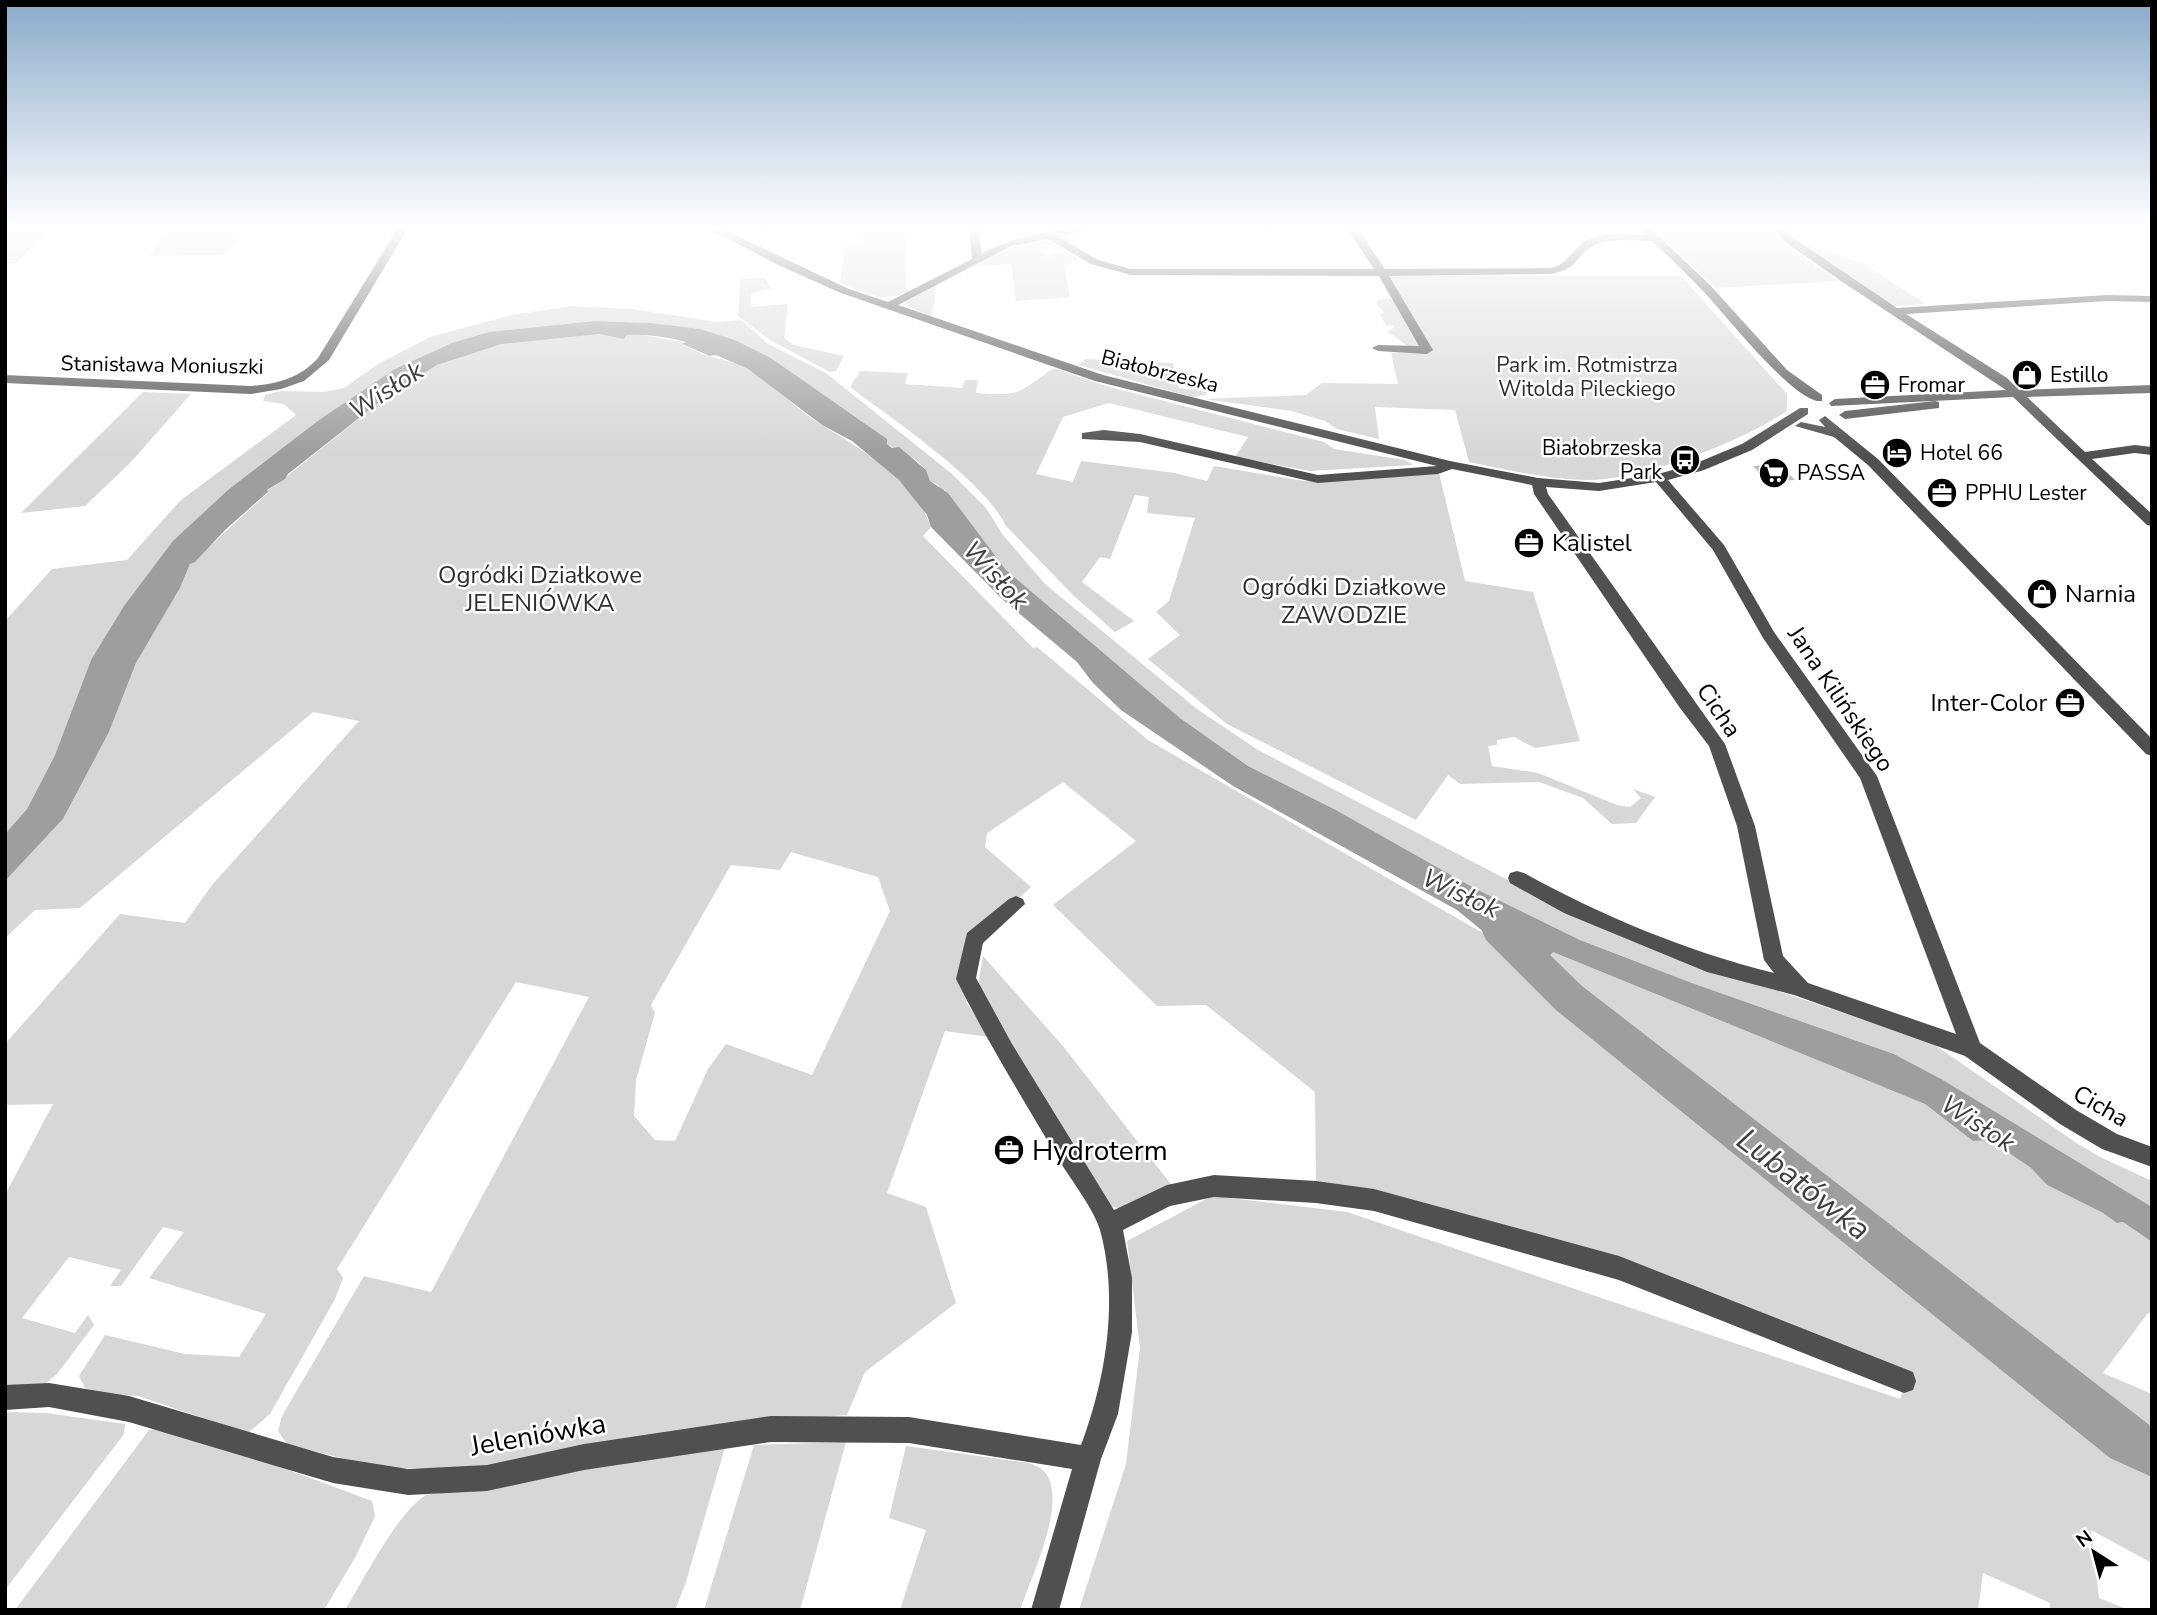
<svg xmlns="http://www.w3.org/2000/svg" width="2157" height="1615" font-family="'Nunito Sans',sans-serif">
	<rect width="100%" height="100%" fill="#fff"/>
	<g fill="#d7d7d7" fill-rule="evenodd">
		<polygon points="5,228 53,228 15,263 5,263"/>
		<polygon points="172,228 267,228 264,232 244,233 223,255 149,256"/>
		<path d="M 861,228 L 906,228 L 905,288 L 910,291 C 882,304 867,294 840,282 L 845,247 L 864,245 Z"/>
		<polygon points="1651,228 1771,228 1787,246 1838,281 1715,288"/>
		<path d="M 1042,241 L 1059,245 L 1040,250 L 1047,257 L 1067,252 L 1078,260 L 1064,264 L 1070,297 L 1016,301 L 1011,264 L 979,266 L 979,262 C 1000,251 1018,242 1042,241 Z"/>
		<polygon points="1806,244 1862,263 1926,304 1897,306 1890,304 1801,245"/>
		<path d="M 1387,276 L 1681,276 L 1787,394 L 1787,411 C 1738,443 1644,480 1586,480 C 1546,479 1508,470 1469,462 L 1455,410 L 1375,407 L 1379,439 L 1337,429 L 1325,421 L 1292,411 L 1204,399 L 1306,395 L 1322,383 L 1398,384 L 1391,353 L 1415,351 L 1388,332 L 1395,326 L 1386,325 L 1380,315 L 1384,312 L 1376,304 L 1378,300 L 1397,297 Z"/>
		<polygon points="765,278 771,288 750,294 751,307 788,304 784,338 794,345 844,356 836,371 830,372 770,340 738,316 740,279"/>
		<polygon points="934,285 936,293 931,317 906,305 904,301"/>
		<polygon points="572,306 632,309 717,322 741,320 768,344 826,373 952,474 986,508 1003,535 1045,584 1197,709 1258,750 1579,917 1651,948 1932,1043 2075,1142 2100,1157 2152,1181 2152,1207 1943,1080 1894,1054 1692,983 1580,940 1474,888 1336,810 1248,766 1180,718 1006,570 945,490 940,490 938,485 930,481 926,470 916,460 887,444 887,439 771,358 735,340 700,329 652,323 594,321 489,332 319,420 91,660 55,755 27,809 5,834 5,621 52,569 127,560 181,500 296,415 284,404 263,401 265,395 281,391 324,392 344,388 378,364 430,337 512,315"/>
		<path d="M 600,334 L 637,334 L 688,343 L 683,345 C 703,357 726,358 747,369 C 774,384 794,408 820,424 C 859,447 916,482 931,527 L 923,536 L 1033,648 L 1037,647 L 1148,740 L 1540,966 L 1553,952 L 1925,1104 L 1973,1141 L 1990,1140 L 2031,1168 L 2047,1185 L 2103,1213 L 2117,1223 L 2123,1222 L 2152,1242 L 2152,1315 L 2148,1313 L 2103,1373 L 2152,1394 L 2152,1563 L 2091,1530 L 2099,1598 L 2129,1610 L 2050,1610 L 2050,1603 L 1983,1573 L 1978,1610 L 1079,1610 L 1126,1464 L 1140,1348 L 1127,1241 L 1212,1196 L 1347,1212 L 1900,1399 L 1908,1375 L 1374,1200 L 1316,1192 L 1315,1092 L 1206,1005 L 1157,1006 L 1053,905 L 1136,841 L 1063,782 L 987,833 L 985,847 L 1031,887 L 974,939 L 966,979 L 966,1002 L 989,1037 L 945,1031 L 887,1193 L 926,1207 L 956,1303 L 865,1372 L 847,1415 L 724,1425 L 494,1468 L 380,1468 L 287,1444 L 278,1431 L 282,1416 L 364,1276 L 431,1292 L 589,997 L 516,982 L 337,1269 L 343,1278 L 335,1299 L 270,1414 L 248,1433 L 138,1396 L 106,1394 L 85,1388 L 79,1376 L 105,1335 L 185,1354 L 239,1357 L 266,1314 L 149,1278 L 184,1232 L 163,1227 L 121,1286 L 110,1286 L 121,1270 L 69,1257 L 22,1318 L 75,1333 L 88,1315 L 94,1325 L 57,1374 L 44,1385 L 5,1387 L 5,1195 L 53,1104 L 5,1105 L 5,1044 L 120,914 L 185,923 L 212,885 L 359,721 L 313,712 L 80,908 L 35,910 L 5,938 L 5,881 L 63,819 L 109,732 L 136,663 L 180,588 L 190,564 L 268,493 L 266,491 L 276,485 L 387,396 L 437,365 L 502,344 ZM 791,852 L 878,877 L 890,911 L 812,1075 L 726,1044 L 708,1069 L 675,1141 L 655,1140 L 634,1116 L 636,1080 L 655,1013 L 651,1005 L 731,865 L 780,870 Z"/>
		<polygon points="1086,359 1173,363 1179,388 1207,391 1206,395 1192,397 1078,365"/>
		<path d="M 1054,368 L 1106,386 L 1324,442 L 1334,449 L 1405,460 L 1413,465 L 1310,471 L 1235,457 L 1248,437 L 1109,403 L 1063,417 L 1036,474 L 1073,482 L 1081,461 L 1175,473 L 1207,481 L 1214,466 L 1304,481 L 1439,473 L 1465,581 L 1533,592 L 1580,741 L 1535,748 L 1514,737 L 1497,740 L 1497,745 L 1488,746 L 1492,766 L 1538,773 L 1617,805 L 1630,807 L 1641,798 L 1633,789 L 1655,797 L 1636,823 L 1612,824 L 1583,798 L 1539,782 L 1460,784 L 1448,775 L 1416,820 L 1227,724 L 1148,659 L 1180,635 L 1156,612 L 1169,601 L 1195,518 L 1147,513 L 1149,497 L 1135,495 L 1110,559 L 1100,557 L 1082,582 L 1134,621 L 1115,632 L 1073,595 L 1006,526 C 984,480 892,419 850,387 L 860,371 L 908,373 L 905,384 L 962,388 L 965,380 L 978,380 L 976,393 C 1025,396 1016,393 1054,368 Z"/>
		<polygon points="143,392 191,394 131,462 85,506 21,513"/>
		<polygon points="983,956 1062,1045 1174,1188 1118,1208 1109,1206 980,995 979,979"/>
		<polygon points="5,1412 46,1413 125,1424 124,1434 5,1590"/>
		<polygon points="149,1430 184,1431 372,1501 375,1516 356,1556 324,1610 15,1610"/>
		<polygon points="846,1442 800,1610 704,1610 754,1445"/>
		<path d="M 906,1446 L 1029,1463 C 1036,1466 1043,1468 1047,1475 C 1066,1505 1031,1578 1020,1610 L 900,1610 L 926,1530 L 889,1518 Z"/>
		<path d="M 725,1447 L 685,1585 L 675,1610 L 345,1610 C 365,1578 396,1514 426,1495 Z"/>
	</g>
	<path fill="#9e9e9e" d="M 594,321 L 652,323 L 700,329 L 735,340 L 771,358 L 887,439 L 887,444 L 892,448 L 899,447 L 926,470 L 930,481 L 948,493 L 1006,570 L 1180,718 L 1248,766 L 1336,810 L 1474,888 L 1580,940 L 1692,983 L 1894,1054 L 1943,1080 L 2152,1207 L 2152,1242 L 2123,1222 L 2117,1223 L 2103,1213 L 2047,1185 L 2031,1168 L 1990,1140 L 1973,1141 L 1925,1104 L 1553,952 L 1541,966 L 1490,937 L 1457,910 L 1233,786 L 1121,710 L 1093,683 L 1077,662 L 1002,599 L 931,527 L 927,515 L 899,480 L 852,441 L 822,425 L 748,369 L 716,355 L 710,356 L 682,344 L 686,342 C 667,337 647,334 627,335 L 624,339 L 600,334 L 502,344 L 437,365 L 387,396 L 288,474 L 285,479 L 267,490 L 268,492 L 225,530 L 195,562 L 190,564 L 180,588 L 136,663 L 109,732 L 63,819 L 5,881 L 5,834 L 27,809 L 55,755 L 91,660 L 124,606 L 173,541 L 228,490 L 319,420 L 395,369 L 452,343 L 489,332 Z"/>
	<g fill="none" stroke-linecap="round" stroke-linejoin="round">
		<polygon fill="#9e9e9e" fill-rule="evenodd" points="1499,914 1512,918 1582,986 2152,1427 2152,1477 2110,1458 1556,1010 1486,940 1481,929 1486,918"/>
	</g>
	<polygon fill="#c0c0c0" points="1780,464 1795,480 1767,482 1753,466"/>
	<g fill="none" stroke-linecap="round" stroke-linejoin="round">
		<g fill="#505050" fill-rule="evenodd">
			<path d="M 398,228 L 408,228 L 329,360 L 304,381 L 281,389 L 251,394 L 5,383 L 5,375 L 251,386 C 277,384 300,378 318,358 Z"/>
			<path d="M 708,228 L 720,228 L 849,289 L 888,302 L 972,259 L 969,228 L 979,228 L 982,253 C 1016,236 1057,228 1095,228 L 1059,237 L 1098,260 L 1131,269 L 1374,269 L 1347,228 L 1357,228 L 1385,269 L 1549,268 C 1568,265 1570,252 1584,242 C 1601,231 1626,235 1645,235 L 1641,230 L 1650,228 L 1710,285 L 1787,370 L 1822,395 L 1822,401 C 1795,405 1723,311 1702,290 C 1686,273 1669,257 1652,241 C 1634,241 1612,237 1595,245 C 1574,255 1580,270 1549,274 L 1389,276 L 1433,350 L 1427,354 L 1378,351 L 1372,348 L 1378,345 L 1419,346 L 1379,276 L 1131,275 L 1091,264 L 1048,239 L 1011,246 L 898,305 L 1103,375 L 1450,461 L 1538,478 L 1599,483 L 1658,474 L 1694,464 L 1742,444 L 1800,408 L 1808,408 L 1808,414 L 1752,450 L 1704,470 L 1668,480 L 1724,545 L 1774,632 L 1877,776 L 1980,1043 L 2076,1110 L 2117,1134 L 2152,1147 L 2152,1167 L 2102,1149 L 2060,1124 L 1965,1056 L 1794,995 L 1707,972 L 1564,913 L 1510,883 L 1508,878 L 1510,873 L 1517,871 L 1524,873 C 1602,916 1686,951 1774,973 L 1764,960 L 1737,826 L 1709,746 L 1680,708 L 1534,494 L 1532,485 L 1452,469 L 1438,474 L 1318,483 L 1140,442 L 1082,439 L 1082,433 L 1104,430 L 1140,434 L 1318,475 L 1437,466 L 1095,381 L 841,293 L 776,264 ZM 1656,482 L 1713,550 L 1763,638 L 1860,778 L 1956,1034 L 1808,983 L 1783,956 L 1755,826 L 1725,744 L 1548,494 L 1546,487 L 1599,491 Z"/>
			<polygon points="1774,228 1784,228 1792,237 1897,308 2107,295 2152,296 2152,302 2107,301 1906,314 2007,378 2019,390 2152,385 2152,393 2027,397 2085,452 2135,445 2152,447 2152,455 2135,453 2092,459 2152,514 2152,526 2147,525 2013,397 1831,406 1829,403 1835,399 2006,390 1841,281 1784,241"/>
			<polygon points="1935,401 1939,402 1939,408 1845,419 1839,415 1845,411"/>
			<polygon points="1825,416 1878,459 2152,739 2152,756 2146,754 1868,465 1834,437 1795,426 1801,422 1825,427 1819,420"/>
			<path d="M 1016,896 L 1023,899 L 1025,904 L 983,943 L 976,978 L 1012,1044 L 1114,1210 L 1167,1185 L 1214,1175 L 1316,1181 L 1374,1189 L 1619,1256 L 1913,1372 L 1916,1381 L 1913,1390 L 1904,1393 L 1619,1280 L 1374,1211 L 1316,1203 L 1214,1197 L 1170,1206 L 1123,1230 L 1132,1278 L 1132,1332 L 1118,1414 L 1101,1459 L 1059,1610 L 1031,1610 L 1072,1469 L 909,1443 L 771,1442 L 584,1470 L 487,1491 L 408,1495 L 333,1483 L 129,1422 L 49,1407 L 5,1410 L 5,1385 L 49,1383 L 129,1396 L 333,1457 L 408,1469 L 487,1465 L 584,1444 L 771,1416 L 909,1417 L 1081,1445 C 1106,1379 1119,1299 1100,1230 C 1094,1209 1071,1180 1059,1160 C 1024,1101 987,1041 956,979 L 967,933 L 1009,899 Z"/>
		</g>
	</g>
	<linearGradient id="sky" x2="0" y2="1"><stop stop-color="#8aabca"/><stop offset="0.5" stop-color="#fff"/><stop offset="1" stop-color="#fff" stop-opacity="0"/></linearGradient>
	<rect width="2157" height="454" fill="url(#sky)"/>
	<defs>
		<g id="shop-disc" transform="scale(1.575)"><circle r="9.5" fill="#000" stroke="#fff"/><path d="M-5-2.5h2.3a2.7 3.5 0 0 1 5.4 0H5L5.5 6h-11ZM-1.5-2.5h3a1.5 2.3 0 0 0-3 0Z" fill="#fff"/></g>
		<g id="office-disc" transform="scale(1.575)"><circle r="9.5" fill="#000" stroke="#fff"/><path d="M-6-3h4V-5.5h4V-3h4V5H-6ZM-1-4.5V-3h2v-1.5ZM-6 0V1H6V0Z" fill="#fff"/></g>
		<g id="hotel-disc" transform="scale(1.575)"><circle r="9.5" fill="#000" stroke="#fff"/><path d="M-6-4.5h1.5V1H6V5H4.5V3h-9V5H-6ZM-4 0a1.8 1.8 0 1 1 3.6 0ZM.5 0V-2.5h3Q6-2.5 6 0Z" fill="#fff"/></g>
		<g id="bus-disc" transform="scale(1.575)"><circle r="9.5" fill="#000" stroke="#fff"/><path d="M-5-6H5V4H4V6H2V4H-2V6H-4V4H-5ZM-3.5-4V0h7V-4ZM-3.5 1.2v1.5H-2V1.2ZM2 1.2v1.5H3.5V1.2Z" fill="#fff"/></g>
		<g id="supermarket-disc" transform="scale(1.575)"><circle r="9.5" fill="#000" stroke="#fff"/><path d="M-6-5.5h2.5l.6 2H6L4.5 2H-2.5L-4.4-4H-6ZM-1.5 3.2a1.3 1.3 0 1 0 .1 0ZM3 3.2a1.3 1.3 0 1 0 .1 0Z" fill="#fff"/></g>
	</defs>
	<g fill-rule="evenodd">
		<use href="#shop-disc" x="2027" y="375"/>
		<use href="#office-disc" x="1875" y="385"/>
		<use href="#hotel-disc" x="1897" y="453"/>
		<use href="#bus-disc" x="1685" y="460"/>
		<use href="#supermarket-disc" x="1774" y="473"/>
		<use href="#office-disc" x="1942" y="493"/>
		<use href="#office-disc" x="1529" y="543"/>
		<use href="#shop-disc" x="2042" y="594"/>
		<use href="#office-disc" x="2070" y="703"/>
		<use href="#office-disc" x="1009" y="1150"/>
	</g>
	<g text-anchor="middle" stroke-width="5" stroke-linejoin="round" paint-order="stroke">
		<g font-size="21" fill="#000" stroke="#fff">
			<text transform="translate(162 365) rotate(1)" y="7">Stanisława Moniuszki</text>
			<text transform="translate(1160 371) rotate(14)" y="7">Białobrzeska</text>
		</g>
		<g font-size="21" fill="#2e2e2e" stroke="#fff">
			<text x="1587" y="372">Park im. Rotmistrza<tspan x="1587" dy="24">Witolda Pileckiego</tspan></text>
		</g>
		<g font-size="21" fill="#000" stroke="#fff" text-anchor="start">
			<text x="2050" y="382">Estillo</text>
			<text x="1898" y="392">Fromar</text>
			<text x="1662" y="455" text-anchor="end">Białobrzeska<tspan x="1662" dy="24">Park</tspan></text>
			<text x="1920" y="460">Hotel 66</text>
			<text x="1797" y="480">PASSA</text>
			<text x="1965" y="500">PPHU Lester</text>
		</g>
		<g font-size="24" fill="#000" stroke="#fff" text-anchor="start">
			<text x="1552" y="551">Kalistel</text>
			<text x="2065" y="602">Narnia</text>
			<text x="2047" y="711" text-anchor="end">Inter-Color</text>
		</g>
		<g font-size="24" fill="#2e2e2e" stroke="#fff">
			<text x="540" y="583">Ogródki Działkowe<tspan x="540" dy="28">JELENIÓWKA</tspan></text>
			<text x="1344" y="595">Ogródki Działkowe<tspan x="1344" dy="28">ZAWODZIE</tspan></text>
		</g>
		<g font-size="24" fill="#000" stroke="#fff">
			<text transform="translate(1841 699) rotate(56)" y="8">Jana Kilińskiego</text>
			<text transform="translate(1719 710) rotate(56)" y="8">Cicha</text>
			<text transform="translate(2101 1106) rotate(30)" y="8">Cicha</text>
		</g>
		<g font-size="26" font-style="italic" fill="#3f3f3f" stroke="#fff">
			<text transform="translate(386 390) rotate(-33)" y="9">Wisłok</text>
			<text transform="translate(996 575) rotate(47)" y="9">Wisłok</text>
			<text transform="translate(1461 893) rotate(25)" y="9">Wisłok</text>
			<text transform="translate(1978 1123) rotate(33)" y="9">Wisłok</text>
		</g>
		<g font-size="28" fill="#000" stroke="#fff" text-anchor="start">
			<text x="1032" y="1160">Hydroterm</text>
		</g>
		<g font-size="28" fill="#000" stroke="#fff">
			<text transform="translate(538 1434) rotate(-10)" y="10">Jeleniówka</text>
		</g>
		<g font-size="32" font-style="italic" fill="#3f3f3f" stroke="#fff">
			<text transform="translate(1804 1184) rotate(38)" y="11">Lubatówka</text>
		</g>
	</g>
	<rect width="2157" height="1615" fill="none" stroke="#000000" stroke-width="14"/>
	<g transform="translate(2094 1552) rotate(324)" stroke="#ffffff" stroke-width="5" paint-order="stroke">
	<path d="M0-5L12 26L0 18L-12 26Z" fill="#000000"/>
	<text y="-10" font-size="19" font-weight="bold" text-anchor="middle" fill="#000000">N</text>
	</g>
</svg>
